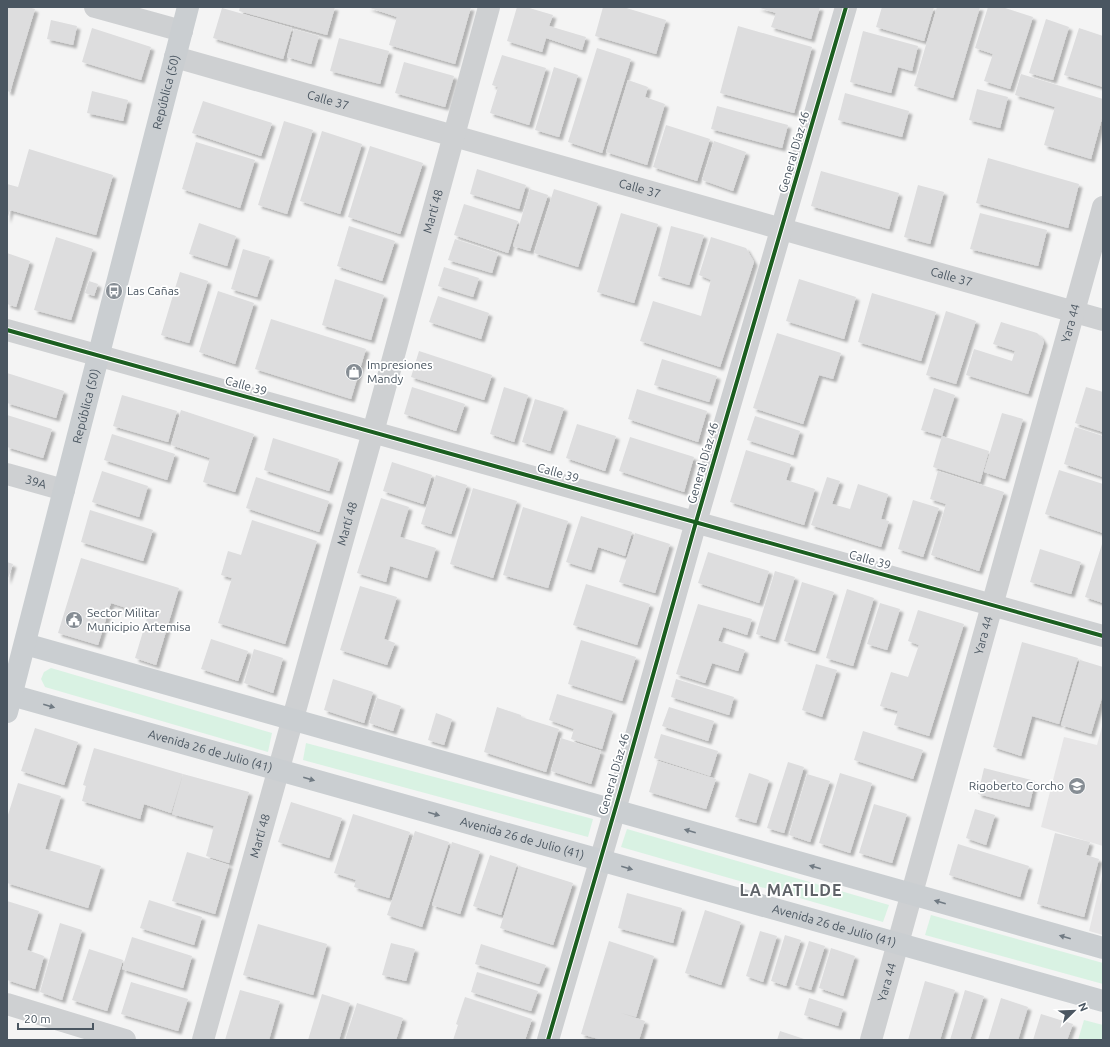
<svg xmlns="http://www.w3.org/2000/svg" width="1110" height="1047" font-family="Ubuntu,sans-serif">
	<defs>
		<filter id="shadow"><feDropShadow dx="3.5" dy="3.5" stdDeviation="1" flood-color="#0004"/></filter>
	</defs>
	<rect width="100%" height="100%" fill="#f4f4f4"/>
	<g fill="#e6e5e6">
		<polygon points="1103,723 1103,846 1041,827 1064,737 1097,745"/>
		<polygon points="1103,872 1103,935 1089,931"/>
	</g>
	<g fill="#d9f2e3">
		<polygon points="51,668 272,733 268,752 45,687 41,679 44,672"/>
		<polygon points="306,743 593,819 588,837 303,760"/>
		<polygon points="627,829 889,905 883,922 621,847"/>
		<polygon points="931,915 1103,963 1103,984 925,935"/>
		<polygon points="1084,1020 1103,1025 1103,1040 1078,1040"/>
	</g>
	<g fill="#ddddde" filter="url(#shadow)">
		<polygon points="7,7 28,7 35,9 10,92 7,91"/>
		<polygon points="240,7 335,7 327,35 239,11"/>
		<polygon points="367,7 471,7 455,64 389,45 397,17"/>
		<polygon points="517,7 526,7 553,15 549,26 586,37 582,50 546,38 542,52 507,41"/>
		<polygon points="603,7 623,7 666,20 656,54 595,36"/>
		<polygon points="757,7 820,7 811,39 771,27 776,13"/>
		<polygon points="882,7 934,7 924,41 876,27"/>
		<polygon points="937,7 980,7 953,98 914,86"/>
		<polygon points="988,7 1002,7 1033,17 1010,89 984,81 993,54 975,48"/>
		<polygon points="222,8 292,28 283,59 213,38"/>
		<polygon points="1046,19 1069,27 1053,80 1029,73"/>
		<polygon points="51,20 77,26 73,45 47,39"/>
		<polygon points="738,26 812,47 794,113 720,93"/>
		<polygon points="92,28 151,47 141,80 82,62"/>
		<polygon points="1079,28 1103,36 1103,87 1064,75"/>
		<polygon points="294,29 319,36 311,64 287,57"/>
		<polygon points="863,31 918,46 912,71 898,67 891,93 850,82"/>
		<polygon points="339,38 389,51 380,84 330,71"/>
		<polygon points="597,48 631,59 602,153 568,142"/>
		<polygon points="502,55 546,68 529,125 490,113 498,87 492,85"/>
		<polygon points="404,62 454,76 445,107 395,93"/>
		<polygon points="554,67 578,75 559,137 535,130"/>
		<polygon points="1021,74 1103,99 1103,115 1091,159 1044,145 1055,107 1015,95"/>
		<polygon points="628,80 648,87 645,97 665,104 647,165 606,152"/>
		<polygon points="977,89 1008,97 1000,128 969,120"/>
		<polygon points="92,91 128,100 123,121 87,113"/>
		<polygon points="845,93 909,111 902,137 838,120"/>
		<polygon points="203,101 272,123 261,156 192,133"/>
		<polygon points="717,106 788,125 782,148 711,129"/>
		<polygon points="284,121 313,130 287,214 258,205"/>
		<polygon points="666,125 710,139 697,181 653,167"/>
		<polygon points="322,131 362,144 340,214 300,201"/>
		<polygon points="714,141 746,152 733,191 702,180"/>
		<polygon points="196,142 255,160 240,208 182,189"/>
		<polygon points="370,146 423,163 400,234 348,217"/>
		<polygon points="29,149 113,175 96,235 10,210 7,220 7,184 18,187"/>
		<polygon points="988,158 1079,184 1068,228 976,203"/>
		<polygon points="477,169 526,185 519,209 470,194"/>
		<polygon points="821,171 899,193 889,229 811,206"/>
		<polygon points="918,185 944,192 930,244 904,237"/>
		<polygon points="530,189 548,195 530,251 513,246"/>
		<polygon points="554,189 598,203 578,267 534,253"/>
		<polygon points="464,204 518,221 508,253 454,235"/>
		<polygon points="621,213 658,224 634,303 597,292"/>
		<polygon points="980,213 1047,230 1038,266 970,249"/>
		<polygon points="199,223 236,236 227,266 189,254"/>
		<polygon points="349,226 395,241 382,281 337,266"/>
		<polygon points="671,226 704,235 689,285 658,276"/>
		<polygon points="56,237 93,249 71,320 34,310"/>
		<polygon points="711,237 746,248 754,262 720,367 640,341 653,301 701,316 711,280 699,275"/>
		<polygon points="455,239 498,253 492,273 448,260"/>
		<polygon points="243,249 270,257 257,297 231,289"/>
		<polygon points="7,253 30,261 16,307 7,304"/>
		<polygon points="444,267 479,278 473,297 438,286"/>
		<polygon points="180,272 208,281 189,343 161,335"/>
		<polygon points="335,279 384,295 371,340 322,325"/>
		<polygon points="799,279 856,297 844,339 786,321"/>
		<polygon points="89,281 98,284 94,296 85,293"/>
		<polygon points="218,291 254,303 235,364 199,352"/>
		<polygon points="872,293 936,312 921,361 858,342"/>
		<polygon points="438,296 489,313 481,339 429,322"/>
		<polygon points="946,311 976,321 956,384 926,375"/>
		<polygon points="271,319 366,349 351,399 255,369"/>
		<polygon points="1001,322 1037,333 1041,337 1044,342 1028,394 966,375 974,349 1012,361 1015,351 993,344"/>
		<polygon points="777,333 841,353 833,379 819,375 803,424 753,408"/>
		<polygon points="419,351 492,375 484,400 411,377"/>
		<polygon points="662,359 717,376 709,402 654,385"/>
		<polygon points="7,373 64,391 56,418 7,403"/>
		<polygon points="412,387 465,404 456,431 404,414"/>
		<polygon points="504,387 528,395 514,442 490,434"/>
		<polygon points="1086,387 1103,392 1103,432 1075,423"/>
		<polygon points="934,388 955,395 942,436 921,430"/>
		<polygon points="637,389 707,411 698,442 628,419"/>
		<polygon points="122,395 177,411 168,442 113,426"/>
		<polygon points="535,399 564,408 550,451 522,442"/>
		<polygon points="181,410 254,434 235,492 203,482 210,458 171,445"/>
		<polygon points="1002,413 1023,419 1005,479 984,472"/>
		<polygon points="7,415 52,429 43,458 7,447"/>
		<polygon points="755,416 800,431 793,455 747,440"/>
		<polygon points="577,424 616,436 605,471 566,458"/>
		<polygon points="1075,427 1103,436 1103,477 1064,464"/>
		<polygon points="112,434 175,454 167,480 104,460"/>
		<polygon points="942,436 989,451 980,482 933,467"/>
		<polygon points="630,437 694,457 684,492 619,471"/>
		<polygon points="273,438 339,459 329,491 264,470"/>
		<polygon points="746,450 791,464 786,480 815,489 804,525 730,502"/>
		<polygon points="392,462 432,475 423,504 383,491"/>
		<polygon points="1059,470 1103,484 1103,533 1045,514"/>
		<polygon points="102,471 148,486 139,517 92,502"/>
		<polygon points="938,471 1004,492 979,571 931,555 946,504 930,499"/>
		<polygon points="436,475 467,485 451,534 421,524"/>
		<polygon points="256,477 329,501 319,532 246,508"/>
		<polygon points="827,477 840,481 832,504 850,509 858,484 888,494 881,519 889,521 881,547 811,525"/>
		<polygon points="473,488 517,501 493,578 450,564"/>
		<polygon points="381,498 409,507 400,537 436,548 427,578 390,566 386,582 357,573"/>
		<polygon points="913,500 939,508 923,557 898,549"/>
		<polygon points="523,507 568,521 548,588 503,575"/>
		<polygon points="90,510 153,530 143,561 81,542"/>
		<polygon points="581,516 632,532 625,556 598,547 591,570 566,562"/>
		<polygon points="252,520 317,541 285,644 218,623 232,578 221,575 228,551 241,555"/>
		<polygon points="635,533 670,544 655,593 619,582"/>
		<polygon points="1103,541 1103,603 1085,597"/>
		<polygon points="1040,549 1081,562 1071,594 1030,582"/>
		<polygon points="708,552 769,571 759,603 698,583"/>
		<polygon points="81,558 179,588 156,665 135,658 148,615 111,603 98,645 58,633"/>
		<polygon points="7,562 13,564 7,581"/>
		<polygon points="775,571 795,577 775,640 756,634"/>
		<polygon points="802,582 834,592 815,651 784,641"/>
		<polygon points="586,584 650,604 637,645 573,625"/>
		<polygon points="360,586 397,597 384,639 395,643 387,665 340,650"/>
		<polygon points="847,589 874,598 853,666 826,658"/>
		<polygon points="880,603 900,609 887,650 867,644"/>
		<polygon points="698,604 752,619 747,635 723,627 718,641 745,650 738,671 712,663 705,683 676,674"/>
		<polygon points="918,610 964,624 929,736 894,725 898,711 880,706 891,672 908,677 919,645 908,641"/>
		<polygon points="211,639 248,651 238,681 201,669"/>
		<polygon points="581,640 636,657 622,701 568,684"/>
		<polygon points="1022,642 1078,658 1059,724 1032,716 1021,756 993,747"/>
		<polygon points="254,649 283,658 273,693 244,683"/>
		<polygon points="1080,660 1103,667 1103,694 1091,734 1061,725"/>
		<polygon points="816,664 837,670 822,717 802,710"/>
		<polygon points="333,679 373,692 364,723 324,710"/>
		<polygon points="676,679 734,697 729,715 671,697"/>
		<polygon points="557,694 613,711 602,749 571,739 574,729 549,720"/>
		<polygon points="377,698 401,706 393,731 369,723"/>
		<polygon points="497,707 521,715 521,717 559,729 546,772 484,752"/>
		<polygon points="669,707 714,721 708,741 662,726"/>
		<polygon points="436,713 452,719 444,745 428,740"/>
		<polygon points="35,728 78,742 64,785 21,771"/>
		<polygon points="863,731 923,750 913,779 854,760"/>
		<polygon points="661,734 718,751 710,776 654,758"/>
		<polygon points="561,738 601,751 591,784 551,771"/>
		<polygon points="94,748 183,774 171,813 144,804 140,819 82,801 86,786 83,785"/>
		<polygon points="658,761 716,779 706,809 649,792"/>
		<polygon points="788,762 804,767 784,833 767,828"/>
		<polygon points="984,768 1035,781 1029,807 978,794"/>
		<polygon points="749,773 769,780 756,823 735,817"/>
		<polygon points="840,773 872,783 850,853 819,843"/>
		<polygon points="183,774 249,792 229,863 206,856 214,826 172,814"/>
		<polygon points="807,774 830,781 810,842 789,835"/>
		<polygon points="18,783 61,796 45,849 101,866 88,908 7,883 7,818"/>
		<polygon points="291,802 342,818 329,858 278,842"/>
		<polygon points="874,804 907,814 892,863 859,853"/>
		<polygon points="975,809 995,815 986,845 966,838"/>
		<polygon points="353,814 410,832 389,898 354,887 356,880 334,873"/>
		<polygon points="415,831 449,842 422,927 387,915"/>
		<polygon points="1055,833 1090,842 1086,855 1099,859 1084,917 1037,904"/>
		<polygon points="452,842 480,851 460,914 432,905"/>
		<polygon points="958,844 1029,866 1020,897 949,875"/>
		<polygon points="187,852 229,865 215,914 172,901"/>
		<polygon points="490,855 517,864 501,915 473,906"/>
		<polygon points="519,866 573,883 553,945 500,928"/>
		<polygon points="627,893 682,908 673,943 618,928"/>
		<polygon points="149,900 202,917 194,945 140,928"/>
		<polygon points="7,901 39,911 27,950 44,956 35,989 7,980"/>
		<polygon points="705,910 741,922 721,985 685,973"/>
		<polygon points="60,923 82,930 62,1000 40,992"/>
		<polygon points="258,924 327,944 313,995 243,975"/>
		<polygon points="760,931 777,936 763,982 746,976"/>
		<polygon points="785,935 801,940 786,986 771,981"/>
		<polygon points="132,937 192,956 183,988 122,969"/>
		<polygon points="609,941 654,956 636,1017 621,1013 645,1021 639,1040 602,1040 581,1034"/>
		<polygon points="809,941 825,946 811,990 795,985"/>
		<polygon points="391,943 415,949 406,981 382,975"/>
		<polygon points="481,944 546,965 539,984 475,964"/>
		<polygon points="831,948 855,956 843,996 819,988"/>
		<polygon points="89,949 123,960 107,1011 72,1000"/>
		<polygon points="477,972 538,991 531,1011 471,992"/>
		<polygon points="925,981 955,990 940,1040 908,1040"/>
		<polygon points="131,982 188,999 178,1031 121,1014"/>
		<polygon points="240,990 280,1001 269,1040 225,1040"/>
		<polygon points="965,990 984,996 970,1040 950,1040"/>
		<polygon points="322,994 350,1003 339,1040 308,1040"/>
		<polygon points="465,997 532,1019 525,1040 453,1040 458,1025 456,1024"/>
		<polygon points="809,998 843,1009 838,1026 804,1015"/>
		<polygon points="1001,998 1028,1007 1018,1040 988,1040"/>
		<polygon points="357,1003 403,1018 396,1040 345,1040"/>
		<polygon points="1041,1014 1073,1024 1067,1040 1033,1040"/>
		<polygon points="780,1031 807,1040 777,1040"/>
	</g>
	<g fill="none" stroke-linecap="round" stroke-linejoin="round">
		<g stroke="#ced0d2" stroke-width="22">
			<polyline points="95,7 182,31"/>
			<path id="s1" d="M 175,57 L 1103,320"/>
			<polyline points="7,330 1103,636"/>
			<path id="s2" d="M 7,474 L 64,490"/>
			<polyline points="7,1004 125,1040"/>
			<path id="s3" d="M 203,1040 L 373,432 L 489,7"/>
			<polyline points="548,1040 621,789 696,522 846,7"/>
			<path id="s4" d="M 871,1040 L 1103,207"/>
		</g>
		<g stroke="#caced1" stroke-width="22">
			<polyline points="25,644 1103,948"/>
			<path id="s5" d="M 11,695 L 1103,1001"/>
			<path id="s6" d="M 7,712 C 69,478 127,242 188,7"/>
		</g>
		<g stroke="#fff" stroke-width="6">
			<g id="cycleway">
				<polyline points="7,330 1103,636"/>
				<polyline points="548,1040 621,789 696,522 846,7"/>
			</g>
		</g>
		<use href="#cycleway" stroke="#1b5e20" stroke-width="4"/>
	</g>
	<defs><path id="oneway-solid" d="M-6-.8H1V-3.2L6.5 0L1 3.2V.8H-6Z"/></defs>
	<g fill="#707a83">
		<use href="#oneway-solid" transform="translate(49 706) rotate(16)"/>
		<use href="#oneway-solid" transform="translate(309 779) rotate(16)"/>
		<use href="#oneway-solid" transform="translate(434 814) rotate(16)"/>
		<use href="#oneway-solid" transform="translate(690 831) rotate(-164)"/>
		<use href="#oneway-solid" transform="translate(815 867) rotate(-164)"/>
		<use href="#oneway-solid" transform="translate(627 868) rotate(16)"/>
		<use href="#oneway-solid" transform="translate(940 902) rotate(-164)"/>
		<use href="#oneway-solid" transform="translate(1065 937) rotate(-164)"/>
	</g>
	<defs>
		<g id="bus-disc" transform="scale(0.9)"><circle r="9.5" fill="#868d94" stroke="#fff"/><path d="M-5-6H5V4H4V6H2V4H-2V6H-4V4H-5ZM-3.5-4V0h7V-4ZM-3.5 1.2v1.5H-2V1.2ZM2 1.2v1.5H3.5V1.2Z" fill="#fff"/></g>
		<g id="shop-disc" transform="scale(0.9)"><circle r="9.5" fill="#868d94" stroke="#fff"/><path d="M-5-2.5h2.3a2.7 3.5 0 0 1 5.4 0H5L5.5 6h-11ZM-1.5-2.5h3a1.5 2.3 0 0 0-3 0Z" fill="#fff"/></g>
		<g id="civic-disc" transform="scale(0.9)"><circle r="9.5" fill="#868d94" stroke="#fff"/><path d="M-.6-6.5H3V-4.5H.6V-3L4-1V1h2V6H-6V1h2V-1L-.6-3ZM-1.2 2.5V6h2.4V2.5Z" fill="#fff"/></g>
		<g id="school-disc" transform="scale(0.9)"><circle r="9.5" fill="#868d94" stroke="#fff"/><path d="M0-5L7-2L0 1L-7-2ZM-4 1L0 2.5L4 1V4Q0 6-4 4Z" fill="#fff"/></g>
	</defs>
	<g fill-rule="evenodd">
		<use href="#bus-disc" x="114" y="291"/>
		<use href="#shop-disc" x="354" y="372"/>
		<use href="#civic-disc" x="74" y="620"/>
		<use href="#school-disc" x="1077" y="786"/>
	</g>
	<g text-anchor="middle" stroke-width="3.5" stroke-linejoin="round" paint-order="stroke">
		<g font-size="12" fill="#4a5661" stroke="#fff">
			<text dy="4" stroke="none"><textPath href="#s6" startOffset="640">República (50)</textPath></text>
			<text dy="4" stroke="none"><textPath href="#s1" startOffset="159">Calle 37</textPath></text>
			<text transform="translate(794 152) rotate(-74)" y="4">General Díaz 46</text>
			<text dy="4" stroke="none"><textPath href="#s1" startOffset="483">Calle 37</textPath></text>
			<text dy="4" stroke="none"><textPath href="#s3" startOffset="860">Martí 48</textPath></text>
			<text dy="4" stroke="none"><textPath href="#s1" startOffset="807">Calle 37</textPath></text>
			<text dy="4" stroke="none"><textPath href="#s4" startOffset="744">Yara 44</textPath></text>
			<text transform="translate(246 386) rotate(16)" y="4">Calle 39</text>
			<text dy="4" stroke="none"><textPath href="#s6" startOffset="316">República (50)</textPath></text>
			<text transform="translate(703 463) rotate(-74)" y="4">General Díaz 46</text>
			<text transform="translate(558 473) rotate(16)" y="4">Calle 39</text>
			<text dy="4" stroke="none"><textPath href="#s2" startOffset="30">39A</textPath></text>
			<text dy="4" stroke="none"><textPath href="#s3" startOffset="536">Martí 48</textPath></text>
			<text transform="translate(870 560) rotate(16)" y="4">Calle 39</text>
			<text dy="4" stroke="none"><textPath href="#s4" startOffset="420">Yara 44</textPath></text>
			<text dy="4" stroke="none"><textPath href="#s5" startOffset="207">Avenida 26 de Julio (41)</textPath></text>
			<text transform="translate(614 774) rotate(-74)" y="4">General Díaz 46</text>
			<text dy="4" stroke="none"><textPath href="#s3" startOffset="212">Martí 48</textPath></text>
			<text dy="4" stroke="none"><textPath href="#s5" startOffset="531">Avenida 26 de Julio (41)</textPath></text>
			<text dy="4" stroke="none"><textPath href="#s5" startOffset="855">Avenida 26 de Julio (41)</textPath></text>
			<text dy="4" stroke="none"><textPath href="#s4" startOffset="60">Yara 44</textPath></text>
		</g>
		<g font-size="12" fill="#4a5661" stroke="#fff" text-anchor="start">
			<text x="127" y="295">Las Cañas</text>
			<text x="367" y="369">Impresiones<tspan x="367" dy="14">Mandy</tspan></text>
			<text x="87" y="617">Sector Militar<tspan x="87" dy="14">Municipio Artemisa</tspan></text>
			<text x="1064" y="790" text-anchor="end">Rigoberto Corcho</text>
		</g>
		<g font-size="16" font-weight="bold" letter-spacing="1" fill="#5f6368" stroke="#fff">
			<text x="791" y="896">LA MATILDE</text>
		</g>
	</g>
	<rect width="1110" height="1047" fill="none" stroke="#4a5661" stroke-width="16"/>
	<g transform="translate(1074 1011) rotate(67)" stroke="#ffffff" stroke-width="3" paint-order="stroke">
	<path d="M0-3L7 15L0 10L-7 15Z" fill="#4a5661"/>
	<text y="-6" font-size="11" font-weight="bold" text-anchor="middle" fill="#4a5661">N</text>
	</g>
	<path d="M18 1023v6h75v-6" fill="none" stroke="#4a5661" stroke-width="2"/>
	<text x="24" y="1023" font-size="12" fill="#4a5661" stroke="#ffffff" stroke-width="3" paint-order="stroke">20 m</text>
</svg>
